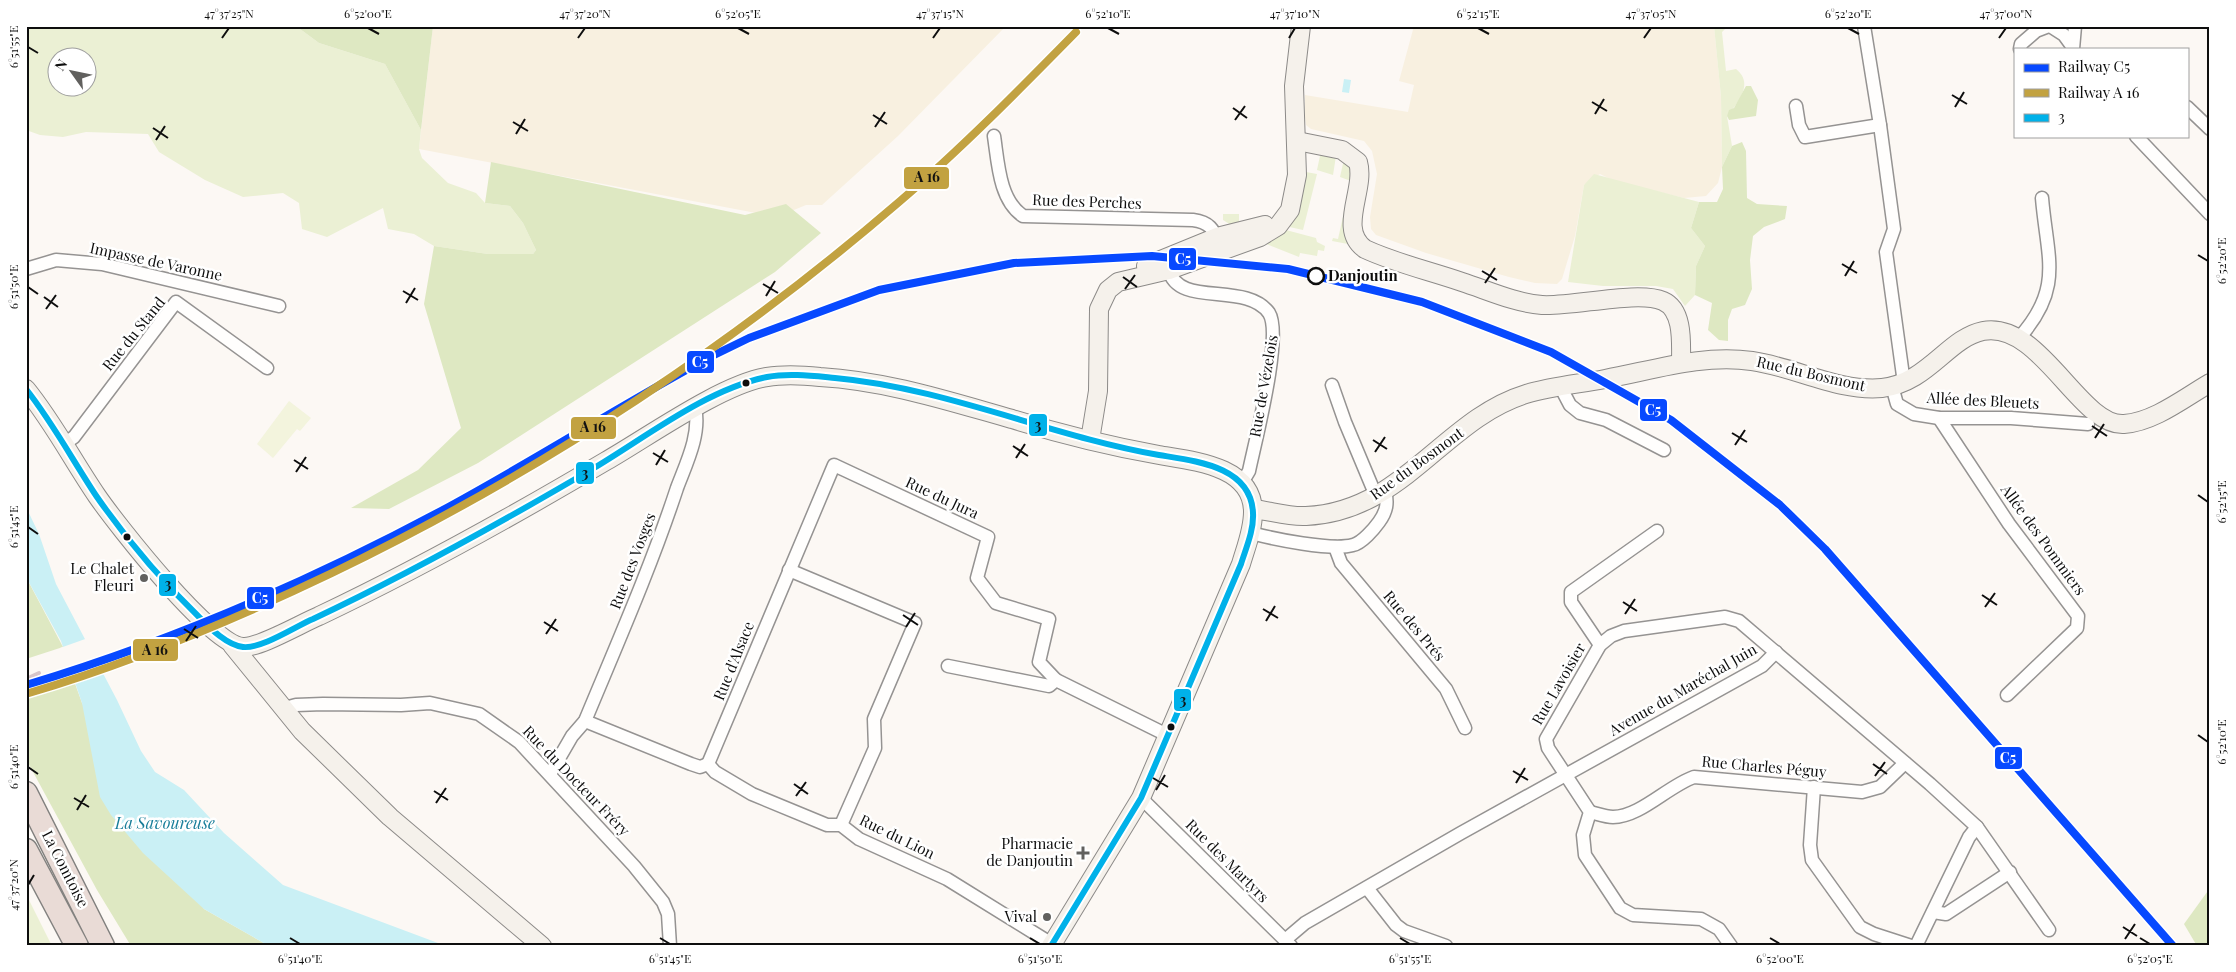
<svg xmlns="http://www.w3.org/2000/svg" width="2236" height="972" font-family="'Playfair Display',serif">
	<rect width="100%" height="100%" fill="#fcf8f4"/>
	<g fill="#f8f0e0">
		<polygon points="433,26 1006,26 898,136 822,205 806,205 777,217 419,149"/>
		<polygon points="1414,26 1714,26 1721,97 1722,167 1718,183 1706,196 1684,198 1614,181 1600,174 1584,185 1575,236 1562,279 1557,284 1535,283 1509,277 1426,253 1376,235 1371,229 1370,217 1377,174 1372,151 1364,141 1311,129 1306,125 1305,117 1305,95 1408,112 1414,85 1399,81"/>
	</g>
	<g fill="#ebf0d4" fill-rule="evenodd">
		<path d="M 26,26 L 296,26 L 319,43 L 385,64 L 421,130 L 419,149 L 422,158 L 448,183 L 476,193 L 485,203 L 510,206 L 523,223 L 536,250 L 533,254 L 488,254 L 434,246 L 414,234 L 388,229 L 383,208 L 327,237 L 302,229 L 299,203 L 283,193 L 243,197 L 205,180 L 159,152 L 148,134 L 86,132 L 63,137 L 40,135 L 26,130 ZM 58,58 L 88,58 L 88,88 L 58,88 Z"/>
		<path d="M 1714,26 L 1728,26 L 1722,32 L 1726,71 L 1736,69 C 1754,83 1739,102 1727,116 L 1732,146 L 1722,167 L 1721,97 Z"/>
		<polygon points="1321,151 1336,156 1333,175 1317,170"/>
		<polygon points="1344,159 1354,171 1345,226 1348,244 1332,241 1333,238 1338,239 1351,181 1340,177"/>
		<polygon points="1306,172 1317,174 1303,230 1285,226 1297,211"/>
		<polygon points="1594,174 1699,202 1691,228 1705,246 1696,266 1695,295 1685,306 1673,289 1656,286 1603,286 1568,282 1584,185"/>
		<polygon points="1223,214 1239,214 1239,223 1231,225 1223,220"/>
		<polygon points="1286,230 1316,238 1317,242 1325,246 1324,251 1318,250 1317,256 1300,253 1299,257 1264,243"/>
		<polygon points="26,894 52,946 26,946"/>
	</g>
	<g fill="#dee8c2">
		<polygon points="296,26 433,26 421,130 385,64 319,43"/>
		<polygon points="1746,86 1751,86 1758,100 1756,116 1729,120 1727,116 1729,110 1734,108"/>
		<polygon points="1742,142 1746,151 1747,198 1757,204 1787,206 1785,219 1764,227 1753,236 1750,260 1752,289 1745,305 1732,309 1728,320 1728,341 1719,340 1708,330 1712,303 1695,295 1696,266 1705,246 1691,228 1699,202 1717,202 1723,189 1722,167 1732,146"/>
		<polygon points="491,162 745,215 786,204 821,233 775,272 478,463 389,509 351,508 418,470 461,428 424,304 434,246 488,254 533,254 536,250 523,223 510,206 485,203"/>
		<polygon points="26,577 63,647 26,659"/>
		<polygon points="73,678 82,703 204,909 269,946 131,946 97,890 26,759 26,694"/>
		<polygon points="2210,888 2210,946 2197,946 2184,924"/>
	</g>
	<polygon fill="#f3f4dd" points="289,401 311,418 300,431 297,429 273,458 257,444"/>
	<g fill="#caf0f5">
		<polygon points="1344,79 1351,80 1349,93 1342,92"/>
		<polygon points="26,507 39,534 56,584 117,700 141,751 155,772 184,790 224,833 283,885 446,946 269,946 204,909 143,853 111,815 100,797 82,703 61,641 26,577"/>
	</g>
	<polygon fill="#fcf8f4" points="88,638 103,668 71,679 60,648"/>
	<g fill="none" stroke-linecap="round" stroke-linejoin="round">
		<g stroke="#959392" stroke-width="15">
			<g id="street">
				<polyline points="1864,26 1880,125 1894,229 1886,252 1904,383"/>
				<polyline points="2050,26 2064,35 2072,46"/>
				<polyline points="2020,49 2021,44 2036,31 2049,26"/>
				<polyline points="2073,49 2075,26"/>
				<polyline points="1796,106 1799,125 1805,137 1880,125"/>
				<polyline points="2187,107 2210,129"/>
				<path d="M 994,136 C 998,162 999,200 1023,216 L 1193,220 C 1209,222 1214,229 1219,244"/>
				<polyline points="2136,136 2210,214"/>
				<polyline points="26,269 56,260 102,264 279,306"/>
				<path d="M 1169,270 C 1178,308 1246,281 1269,313 C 1283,335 1255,442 1249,471 L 1242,483"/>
				<path d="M 2019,338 C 2064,288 2047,258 2042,198"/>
				<polyline points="1332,385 1345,422 1376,496"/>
				<polyline points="1560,386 1570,405 1580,413 1606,420 1664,450"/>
				<polyline points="1892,386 1897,404 1914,414 1939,418 2011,418 2088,424"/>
				<polyline points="1939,418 2009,524 2078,616 2077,628 2007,695"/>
				<polyline points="64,444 74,437 176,302 267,368"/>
				<path d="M 1251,533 C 1274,539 1331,551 1353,545 C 1362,543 1374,529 1379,522 C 1387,511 1388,503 1385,490"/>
				<polyline points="1335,547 1341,563 1446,689 1465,728"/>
				<polyline points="789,570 915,623 874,719 875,748 841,825"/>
				<polyline points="1600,645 1571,602 1571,592 1657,531"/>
				<polyline points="948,666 1049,686 1056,680 1167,735"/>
				<polyline points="285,708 296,705 323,704 401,705 430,703 479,714 519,742 634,866 663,902 668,914 670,946"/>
				<polyline points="585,721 691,764 700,767 708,764"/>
				<polyline points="708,764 834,465 988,537 977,578 996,603 1049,619 1039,662 1056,680"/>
				<polyline points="708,764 715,772 752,794 827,825 841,825 859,839 947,879 1052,944"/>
				<path d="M 550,774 L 572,736 L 585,721 C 617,644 651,567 677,488 C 686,464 701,434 695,408"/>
				<polyline points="1814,787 1810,845 1812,860 1860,927 1874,934 1911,946"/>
				<polyline points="1141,798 1291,946"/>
				<path d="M 1590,812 C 1598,814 1606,817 1613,817 C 1640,817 1668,786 1694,777 L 1862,792 L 1880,787 L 1905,763"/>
				<polyline points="1367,888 1396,925 1404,931 1446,946"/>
				<polyline points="1933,912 1946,914 2010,872"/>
				<polyline points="1285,940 1305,923 1461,833 1762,666 1776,652"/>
				<polyline points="1731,946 1719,929 1701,919 1633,915 1620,908 1585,855 1583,835 1590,812 1548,748 1546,739 1600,645 1611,636 1624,631 1725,617 1739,621 1930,784 1977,827 2049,930"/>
				<polyline points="1916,946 1969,837 1977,827"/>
			</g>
		</g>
		<g stroke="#8c8a88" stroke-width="20">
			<g id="secondary">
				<path d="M 1297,141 L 1342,150 L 1358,162 C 1366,190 1337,229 1365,249 C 1395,263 1430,271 1462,282 C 1487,290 1515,303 1542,305 C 1573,307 1638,290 1663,301 C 1684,310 1681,344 1681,363"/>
				<polyline points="1146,266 1217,237 1265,225"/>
				<path d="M 26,389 C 53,422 73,461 97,496 C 117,525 212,646 243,647 C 259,648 302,623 319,616 C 418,569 513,516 606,461 C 648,437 722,384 767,377 C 784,374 802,375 820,377 C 887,381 948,401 1012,419 C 1060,434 1109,446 1159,455 C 1194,461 1253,466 1253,512 C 1253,530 1246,547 1241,564 L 1141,798 L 1051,946"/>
				<polyline points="1090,440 1098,391 1099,309 1108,290 1118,282 1169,270 1260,237 1278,226 1290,210 1297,175 1294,86 1301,26"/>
				<path d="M 1253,509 C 1271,511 1288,517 1306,516 C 1403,512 1444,419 1526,394 C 1552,386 1579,384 1605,379 C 1654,370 1702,354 1752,361 C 1795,367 1838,392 1882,388 C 1928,383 1948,338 1983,331 C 2040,320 2080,427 2124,424 C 2154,422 2184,398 2210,383"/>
				<polyline points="232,645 302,731 390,817 542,946"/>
			</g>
		</g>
		<g stroke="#82817f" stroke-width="25">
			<g id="highway">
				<polyline points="26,793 103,946"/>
				<polyline points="26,850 77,946"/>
			</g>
		</g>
		<use href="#street" stroke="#fffefd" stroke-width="12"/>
		<use href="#secondary" stroke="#f5f1eb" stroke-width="18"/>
		<use href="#highway" stroke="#e9dbd6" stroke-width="22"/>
		<g stroke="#d7c5ca" stroke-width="4">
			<polyline points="26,679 39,673"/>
			<polyline points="26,687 42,680"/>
		</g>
		<g stroke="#fff" stroke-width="10">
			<path id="bus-1" d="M 26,389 C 53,423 73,461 97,497 C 127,540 162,581 200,618 C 211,629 227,645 243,647 C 262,649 296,626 313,619 C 409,574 502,522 594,468 C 646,437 707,389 767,377 C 789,373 813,376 835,378 C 946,388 1050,436 1159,455 C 1195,461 1251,466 1253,513 C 1254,530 1246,548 1241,564 L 1141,798 L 1051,946"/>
		</g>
		<use href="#bus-1" stroke="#00b1e9" stroke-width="6"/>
		<g stroke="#fff" stroke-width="11">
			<path id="rail-1" d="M 26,685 C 169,642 310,581 441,511 C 532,462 619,406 710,357 L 749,338 L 879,290 L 1014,263 L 1152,256 L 1288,269 L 1422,302 L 1551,352 L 1671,420 L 1780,505 L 1825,549 L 2173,946"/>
		</g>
		<g stroke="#fff" stroke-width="11">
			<path id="rail-2" d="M 29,693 C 133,662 234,620 332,573 C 537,474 727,350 899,202 C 961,149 1019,90 1076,32"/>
		</g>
		<use href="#rail-1" stroke="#0749ff" stroke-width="8"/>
		<use href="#rail-2" stroke="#c2a241" stroke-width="8"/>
	</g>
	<path fill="none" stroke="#0e0e0e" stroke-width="2" d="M 368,28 L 379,34M 738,28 L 749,34M 1108,28 L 1119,34M 1478,28 L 1489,34M 1848,28 L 1859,34M 222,38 L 229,28M 578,38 L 585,28M 933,38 L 940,28M 1289,38 L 1295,28M 1644,38 L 1651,28M 1999,38 L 2006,28M 28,47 L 38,53M 1952,95 L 1967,104M 1592,102 L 1607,111M 1955,107 L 1964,92M 1233,108 L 1247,118M 1595,114 L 1604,99M 873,115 L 887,124M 1235,120 L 1245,106M 513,122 L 528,131M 875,127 L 885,112M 153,128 L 168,138M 516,134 L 525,119M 156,140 L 165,126M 2198,255 L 2208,261M 1842,264 L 1857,273M 1482,271 L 1497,280M 1845,276 L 1854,261M 1123,277 L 1137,287M 1485,283 L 1495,268M 763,284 L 778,293M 28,287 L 38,294M 1125,289 L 1135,275M 403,291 L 418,300M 766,296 L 775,281M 44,297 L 58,307M 406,303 L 415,288M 46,309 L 56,295M 2092,426 L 2107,436M 1732,433 L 1747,442M 2095,438 L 2104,424M 1373,440 L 1387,449M 1735,445 L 1745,430M 1013,446 L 1028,456M 1375,452 L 1385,437M 653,453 L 668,462M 1016,458 L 1025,444M 294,460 L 308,469M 656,465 L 665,450M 296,472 L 306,457M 2198,495 L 2208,502M 28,527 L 38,534M 1982,595 L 1997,605M 1623,602 L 1637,611M 1985,607 L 1995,593M 1263,609 L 1278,618M 1625,614 L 1635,599M 903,615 L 918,625M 1266,621 L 1275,606M 544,622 L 558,631M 906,627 L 915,613M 184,629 L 198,638M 546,634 L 556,619M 186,641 L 196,626M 2198,735 L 2208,742M 1873,764 L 1887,774M 28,767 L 38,774M 1513,771 L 1528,780M 1875,776 L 1885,762M 1153,778 L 1168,787M 1516,783 L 1525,768M 794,784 L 808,794M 1156,790 L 1165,775M 434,791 L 448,800M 796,796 L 806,782M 74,798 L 89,807M 436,803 L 446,788M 77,810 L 86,795M 28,885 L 34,875M 2123,927 L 2137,936M 290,938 L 300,944M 660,938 L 670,944M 1030,938 L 1040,944M 1400,938 L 1410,944M 1770,938 L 1780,944M 2140,938 L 2150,944M 2125,939 L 2135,924"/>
	<circle fill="#fff" stroke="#0e0e0e" stroke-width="2.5" cx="1316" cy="276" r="8"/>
	<g fill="#0e0e0e" stroke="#fff" stroke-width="2">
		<circle cx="746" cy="383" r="4.5"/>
		<circle cx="127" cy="537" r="4.5"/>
		<circle cx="1171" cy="727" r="4.5"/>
	</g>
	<g fill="#61605e" stroke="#fff" stroke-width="2">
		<circle cx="144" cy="578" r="5"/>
		<path d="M1080.5 845.5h5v5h5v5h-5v5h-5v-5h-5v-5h5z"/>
		<circle cx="1047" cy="917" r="5"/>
	</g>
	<g text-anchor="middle" stroke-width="5" stroke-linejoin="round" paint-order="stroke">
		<g font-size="15" fill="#0e0e0e" stroke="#fff">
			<text transform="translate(1087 202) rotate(2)" y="5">Rue des Perches</text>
			<text transform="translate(156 262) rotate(12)" y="5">Impasse de Varonne</text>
			<text transform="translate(134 334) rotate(-51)" y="5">Rue du Stand</text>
			<text transform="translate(1811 374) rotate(13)" y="5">Rue du Bosmont</text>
			<text transform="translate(1264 386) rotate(-80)" y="5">Rue de Vézelois</text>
			<text transform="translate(1983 401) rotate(3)" y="5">Allée des Bleuets</text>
			<text transform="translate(1417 464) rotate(-36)" y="5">Rue du Bosmont</text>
			<text transform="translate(942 498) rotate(25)" y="5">Rue du Jura</text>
			<text transform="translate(2043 540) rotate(54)" y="5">Allée des Pommiers</text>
			<text transform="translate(633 561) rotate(-69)" y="5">Rue des Vosges</text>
			<text transform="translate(1414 626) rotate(50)" y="5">Rue des Prés</text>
			<text transform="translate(734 661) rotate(-68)" y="5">Rue d'Alsace</text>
			<text transform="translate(1559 684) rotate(-60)" y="5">Rue Lavoisier</text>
			<text transform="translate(1683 690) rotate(-30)" y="5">Avenue du Maréchal Juin</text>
			<text transform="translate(1764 767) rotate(5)" y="5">Rue Charles Péguy</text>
			<text transform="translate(576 781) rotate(46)" y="5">Rue du Docteur Fréry</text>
			<text transform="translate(897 837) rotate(26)" y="5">Rue du Lion</text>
			<text transform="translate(1227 861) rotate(45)" y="5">Rue des Martyrs</text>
			<text transform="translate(65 869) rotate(63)" y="5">La Comtoise</text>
		</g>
		<g font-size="15" font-weight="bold" fill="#0e0e0e" stroke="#fff" text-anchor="start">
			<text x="1328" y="281">Danjoutin</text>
		</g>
		<g font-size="15" fill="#0e0e0e" stroke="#fff" text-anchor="end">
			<text x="134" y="574">Le Chalet<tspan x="134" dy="17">Fleuri</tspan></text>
			<text x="1073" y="849">Pharmacie<tspan x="1073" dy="17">de Danjoutin</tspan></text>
			<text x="1037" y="922">Vival</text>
		</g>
		<g font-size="16" font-style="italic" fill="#177d99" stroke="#fff">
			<text x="165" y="829">La Savoureuse</text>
		</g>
	</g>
	<g stroke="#fff" stroke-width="2">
		<rect x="903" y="166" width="47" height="24" rx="5" fill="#c2a241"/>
		<rect x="1168" y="247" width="29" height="24" rx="5" fill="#0749ff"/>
		<rect x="686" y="350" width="29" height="24" rx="5" fill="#0749ff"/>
		<rect x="1639" y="398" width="29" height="24" rx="5" fill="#0749ff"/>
		<rect x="1028" y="413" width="20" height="24" rx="5" fill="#00b1e9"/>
		<rect x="570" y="416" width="47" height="24" rx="5" fill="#c2a241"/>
		<rect x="575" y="461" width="20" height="24" rx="5" fill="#00b1e9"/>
		<rect x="158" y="573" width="19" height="24" rx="5" fill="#00b1e9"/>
		<rect x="246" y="586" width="29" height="24" rx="5" fill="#0749ff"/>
		<rect x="132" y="638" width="47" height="24" rx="5" fill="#c2a241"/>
		<rect x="1173" y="688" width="19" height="24" rx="5" fill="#00b1e9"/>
		<rect x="1994" y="746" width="29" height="24" rx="5" fill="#0749ff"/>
	</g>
	<g font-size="14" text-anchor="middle" font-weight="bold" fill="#fff">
		<text x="1183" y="264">C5</text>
		<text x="700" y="367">C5</text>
		<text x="1653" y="415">C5</text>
		<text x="260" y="603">C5</text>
		<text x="2008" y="763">C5</text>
	</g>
	<g font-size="14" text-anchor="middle" font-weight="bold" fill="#111">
		<text x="927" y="182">A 16</text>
		<text x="1038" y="430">3</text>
		<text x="593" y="432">A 16</text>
		<text x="585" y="478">3</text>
		<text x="168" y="589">3</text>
		<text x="155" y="655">A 16</text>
		<text x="1183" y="705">3</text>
	</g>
	<rect width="2236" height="972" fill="none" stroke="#ffffff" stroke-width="55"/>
	<rect x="2014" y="48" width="175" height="90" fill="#ffffff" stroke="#9f9f9f"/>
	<rect x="2024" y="64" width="25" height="8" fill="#0749ff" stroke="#9f9f9f"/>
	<text x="2058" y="72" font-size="15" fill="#0e0e0e">Railway C5</text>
	<rect x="2024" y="89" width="25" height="8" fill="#c2a241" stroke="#9f9f9f"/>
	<text x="2058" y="98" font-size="15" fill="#0e0e0e">Railway A 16</text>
	<rect x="2024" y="114" width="25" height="8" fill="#00b1e9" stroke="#9f9f9f"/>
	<text x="2058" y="122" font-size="15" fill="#0e0e0e">3</text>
	<g transform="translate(72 72) rotate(303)"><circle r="24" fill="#ffffff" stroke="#9f9f9f"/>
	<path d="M0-4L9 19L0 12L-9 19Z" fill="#61605e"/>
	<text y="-8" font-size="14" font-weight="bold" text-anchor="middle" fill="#0e0e0e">N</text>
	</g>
	<rect x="28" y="28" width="2180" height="916" fill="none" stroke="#0e0e0e" stroke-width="2"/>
	<g font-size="12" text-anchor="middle" fill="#0e0e0e">
		<text x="229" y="18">47°37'25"N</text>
		<text x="368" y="18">6°52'00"E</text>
		<text x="585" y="18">47°37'20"N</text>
		<text x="738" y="18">6°52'05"E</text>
		<text x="940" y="18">47°37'15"N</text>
		<text x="1108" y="18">6°52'10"E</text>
		<text x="1295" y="18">47°37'10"N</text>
		<text x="1478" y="18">6°52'15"E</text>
		<text x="1651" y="18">47°37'05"N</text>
		<text x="1848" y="18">6°52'20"E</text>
		<text x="2006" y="18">47°37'00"N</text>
		<text transform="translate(14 47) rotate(-90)" y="4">6°51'55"E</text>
		<text transform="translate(2222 261) rotate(-90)" y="4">6°52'20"E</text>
		<text transform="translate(14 287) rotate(-90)" y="4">6°51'50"E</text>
		<text transform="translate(2222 502) rotate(-90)" y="4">6°52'15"E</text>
		<text transform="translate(14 527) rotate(-90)" y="4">6°51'45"E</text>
		<text transform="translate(2222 742) rotate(-90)" y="4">6°52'10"E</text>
		<text transform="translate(14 767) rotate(-90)" y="4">6°51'40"E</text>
		<text transform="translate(14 885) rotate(-90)" y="4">47°37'20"N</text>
		<text x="300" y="963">6°51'40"E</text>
		<text x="670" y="963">6°51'45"E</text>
		<text x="1040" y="963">6°51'50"E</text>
		<text x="1410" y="963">6°51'55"E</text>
		<text x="1780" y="963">6°52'00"E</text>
		<text x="2150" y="963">6°52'05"E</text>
	</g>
</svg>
